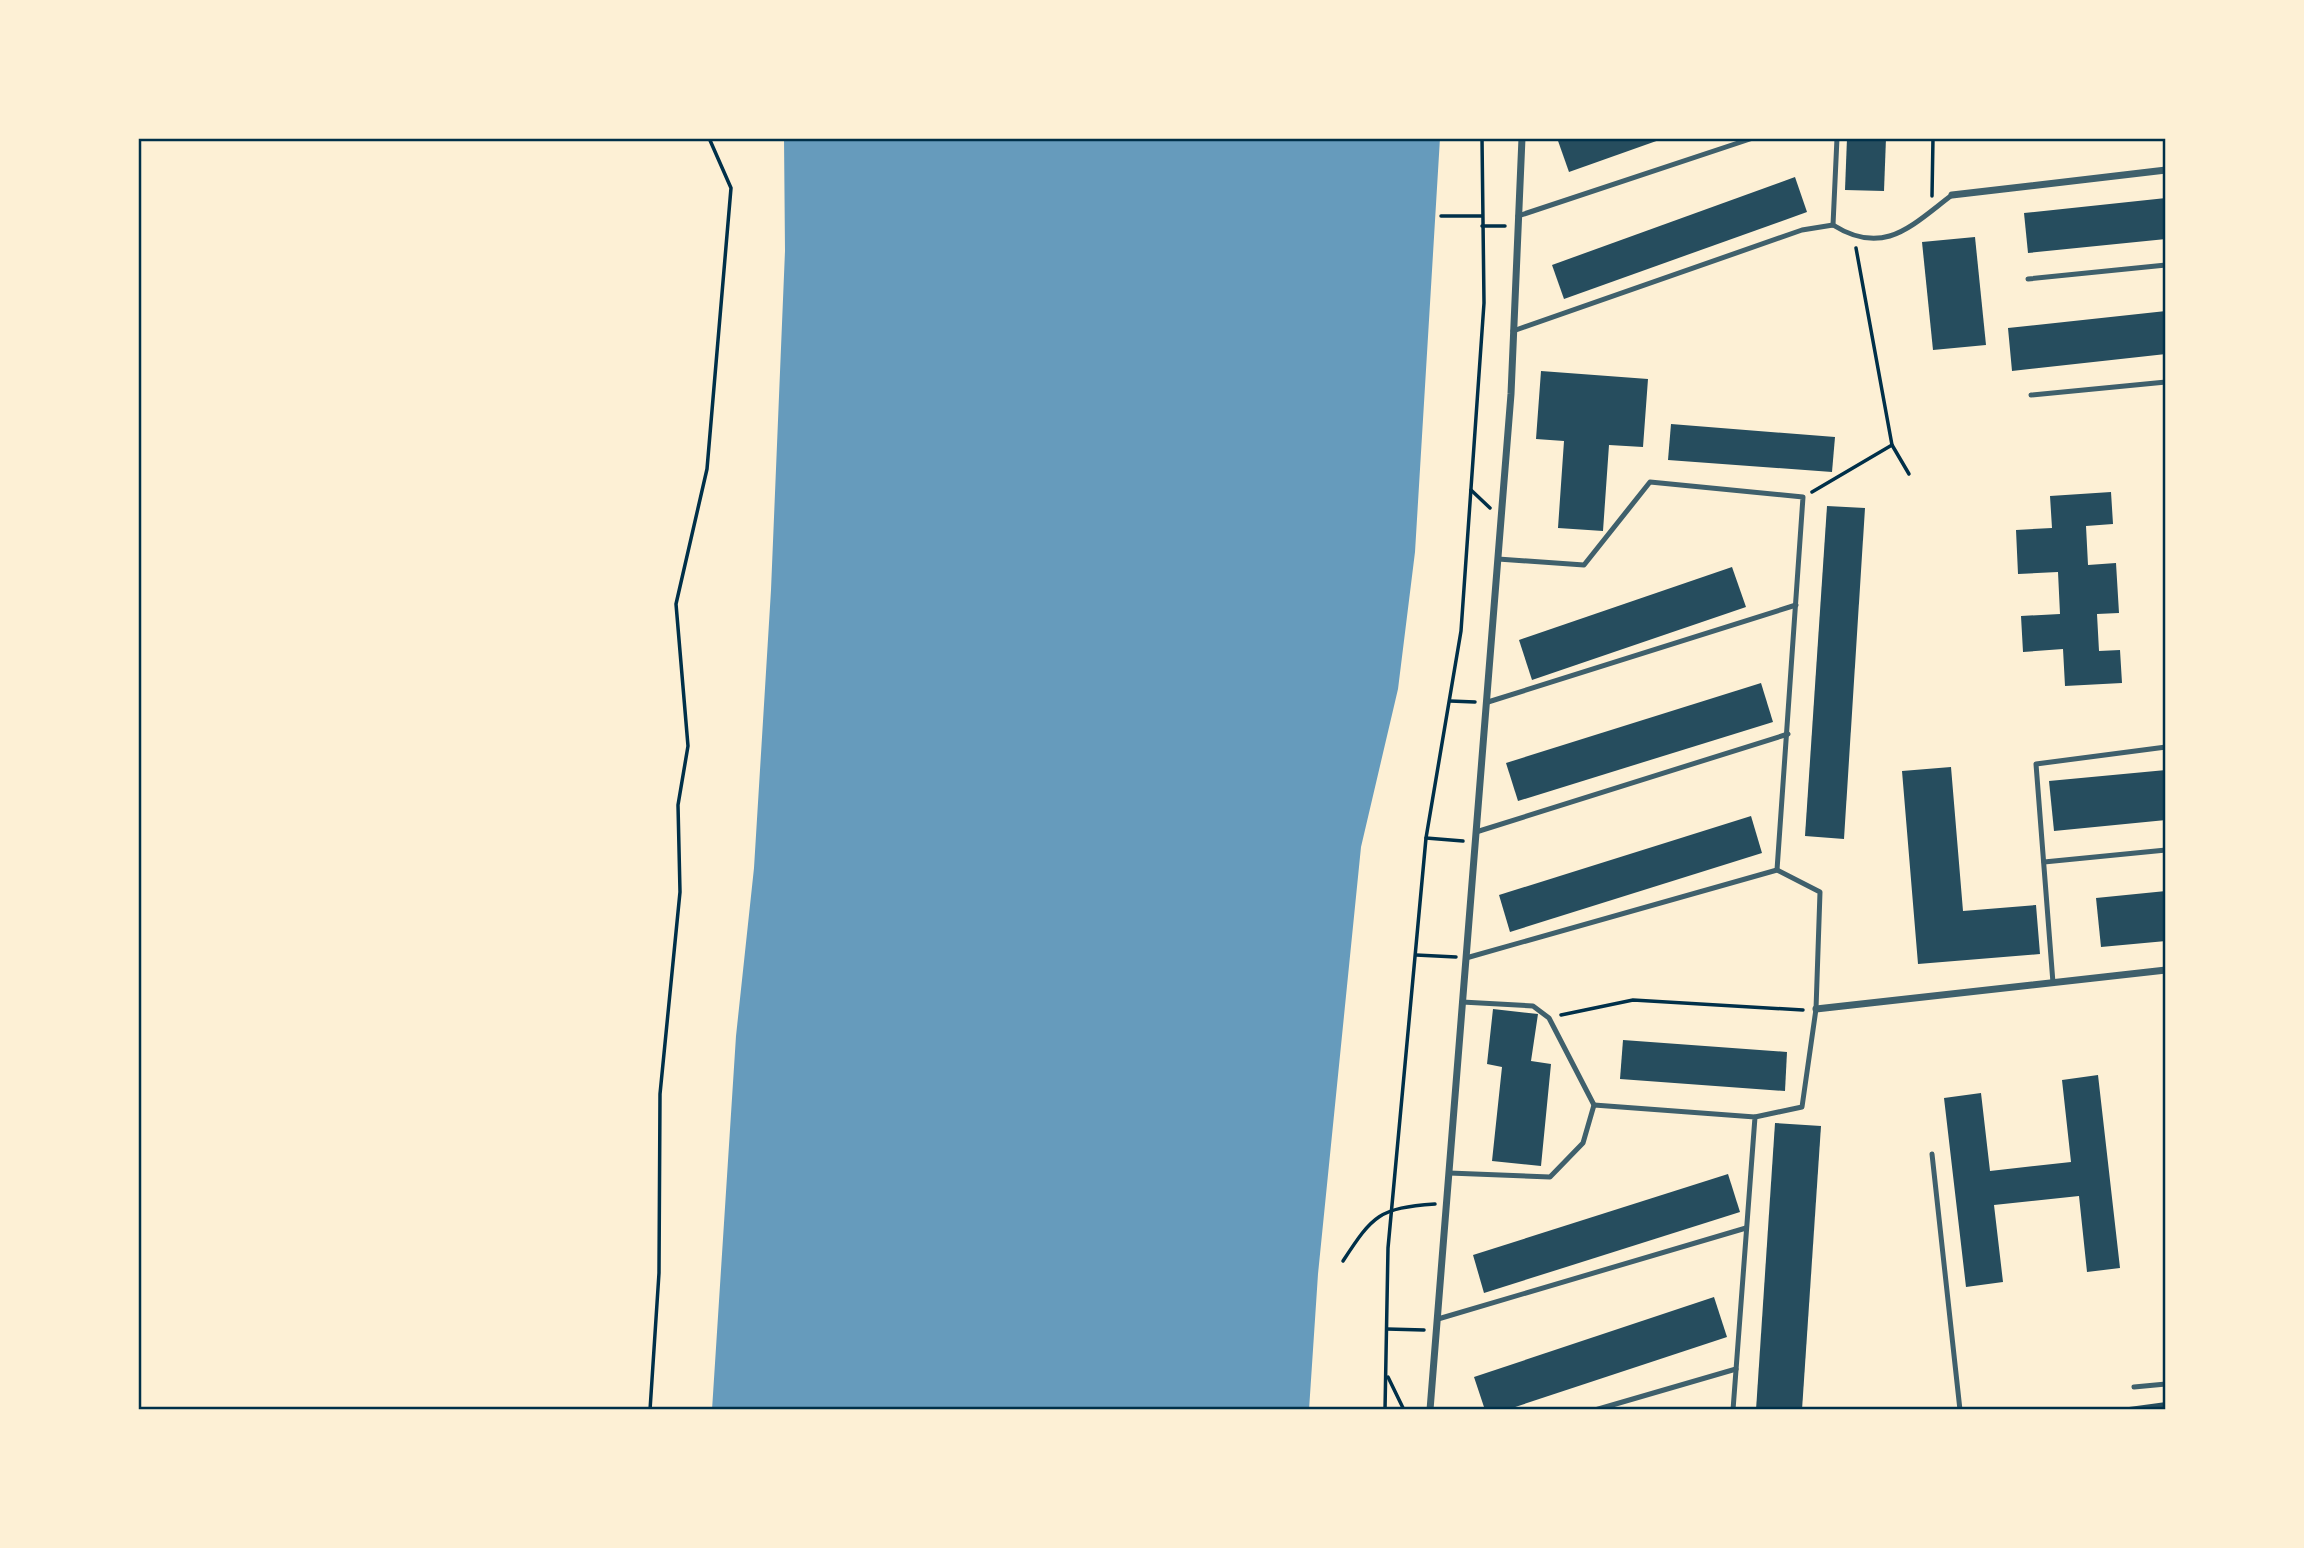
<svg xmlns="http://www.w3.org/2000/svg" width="2304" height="1548" font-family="'Fira Sans Condensed',sans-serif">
	<rect width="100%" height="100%" fill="#fdf0d5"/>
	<polygon fill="#669bbc" points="784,138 1440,138 1415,552 1398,689 1361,847 1318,1274 1309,1410 712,1410 736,1036 754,868 771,590 785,251"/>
	<g fill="#264d5e">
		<polygon points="1557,138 1662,138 1662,139 1569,172"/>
		<polygon points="1847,138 1886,138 1884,191 1845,190"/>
		<polygon points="1795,177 1807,212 1564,299 1552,265"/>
		<polygon points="2166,198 2166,239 2028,253 2024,213"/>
		<polygon points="1975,237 1986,345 1933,350 1922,242"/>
		<polygon points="2166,311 2166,354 2012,371 2008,328"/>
		<polygon points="1541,371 1648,379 1643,447 1609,445 1603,531 1558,528 1564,441 1536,439"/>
		<polygon points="1671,424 1835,437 1832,472 1668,460"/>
		<polygon points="2111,492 2113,524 2086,526 2088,565 2116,563 2119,613 2097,614 2099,651 2120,650 2122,683 2065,686 2063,649 2023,652 2021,616 2060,614 2058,572 2018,574 2016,530 2052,528 2050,496"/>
		<polygon points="1827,506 1865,508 1844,839 1805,836"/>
		<polygon points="1732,567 1746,607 1532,680 1519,640"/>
		<polygon points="1761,683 1773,722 1518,801 1506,763"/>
		<polygon points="1951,767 1963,911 2036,905 2040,954 1918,964 1902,771"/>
		<polygon points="2166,770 2166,820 2054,831 2049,781"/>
		<polygon points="1751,816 1762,853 1510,932 1499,895"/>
		<polygon points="2166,891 2166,941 2101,947 2096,898"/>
		<polygon points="1493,1009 1538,1014 1531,1061 1551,1064 1541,1166 1492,1161 1502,1067 1487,1064"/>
		<polygon points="1623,1040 1787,1052 1785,1091 1620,1079"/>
		<polygon points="2098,1075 2120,1268 2087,1272 2079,1196 1994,1205 2003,1282 1966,1287 1944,1098 1981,1093 1990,1171 2071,1162 2062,1080"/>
		<polygon points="1775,1123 1821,1126 1802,1410 1756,1410"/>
		<polygon points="1728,1174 1740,1212 1484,1293 1473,1255"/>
		<polygon points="1714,1297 1727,1337 1506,1410 1485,1410 1474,1377"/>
		<polygon points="2166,1402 2166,1410 2129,1410 2129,1407"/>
	</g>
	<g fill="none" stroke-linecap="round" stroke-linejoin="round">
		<g stroke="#003049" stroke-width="3.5">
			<polyline points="1932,196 1933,138"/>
			<polyline points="1441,216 1482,216"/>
			<polyline points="1482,226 1505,226"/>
			<polyline points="1892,445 1909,474"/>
			<polyline points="1471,490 1490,508"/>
			<polyline points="1812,492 1892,445 1856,248"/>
			<polyline points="1450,701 1475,702"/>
			<polyline points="1426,838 1463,841"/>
			<polyline points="1416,955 1456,957"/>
			<polyline points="1561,1015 1633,1000 1803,1010"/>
			<path d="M 1343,1261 C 1373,1215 1379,1208 1435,1204"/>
			<polyline points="1387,1329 1424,1330"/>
			<polyline points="1388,1377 1404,1410"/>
			<polyline points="650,1410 659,1273 660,1094 680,892 678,805 688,746 676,604 707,469 731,188 709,138"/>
			<polyline points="1385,1410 1388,1248 1426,838 1461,631 1484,303 1482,138"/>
		</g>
		<g stroke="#3f606c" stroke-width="5">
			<polyline points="1518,216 1753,138"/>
			<polyline points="1833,225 1837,138"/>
			<polyline points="2028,279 2166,265"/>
			<path d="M 1513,331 L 1802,230 L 1833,225 C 1884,257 1911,226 1952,195"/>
			<polyline points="2031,395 2166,382"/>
			<polyline points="1498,559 1584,565 1650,482 1803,497 1777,870"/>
			<polyline points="1488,702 1796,605"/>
			<polyline points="1476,832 1788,734"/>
			<polyline points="2044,862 2166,850"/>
			<polyline points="1466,958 1777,870 1820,892 1816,1009 1802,1107 1755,1117"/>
			<polyline points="2053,983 2036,764 2166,747"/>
			<polyline points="1462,1002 1533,1006 1549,1018 1594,1105"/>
			<polyline points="1932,1154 1960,1410"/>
			<polyline points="1449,1173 1550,1177 1583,1143 1594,1105 1755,1117 1733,1410"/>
			<polyline points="1438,1319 1746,1228"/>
			<polyline points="2134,1387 2166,1384"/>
			<polyline points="1595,1410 1736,1369"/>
		</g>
		<g stroke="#3f606c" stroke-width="7">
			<polyline points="1952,195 2166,170"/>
			<polyline points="1816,1009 2166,970"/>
			<polyline points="1430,1410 1511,394 1522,138"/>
		</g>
	</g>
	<rect width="2304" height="1548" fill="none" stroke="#fdf0d5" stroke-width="280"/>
	<rect x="140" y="140" width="2024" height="1268" fill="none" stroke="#003049" stroke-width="2.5"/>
</svg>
